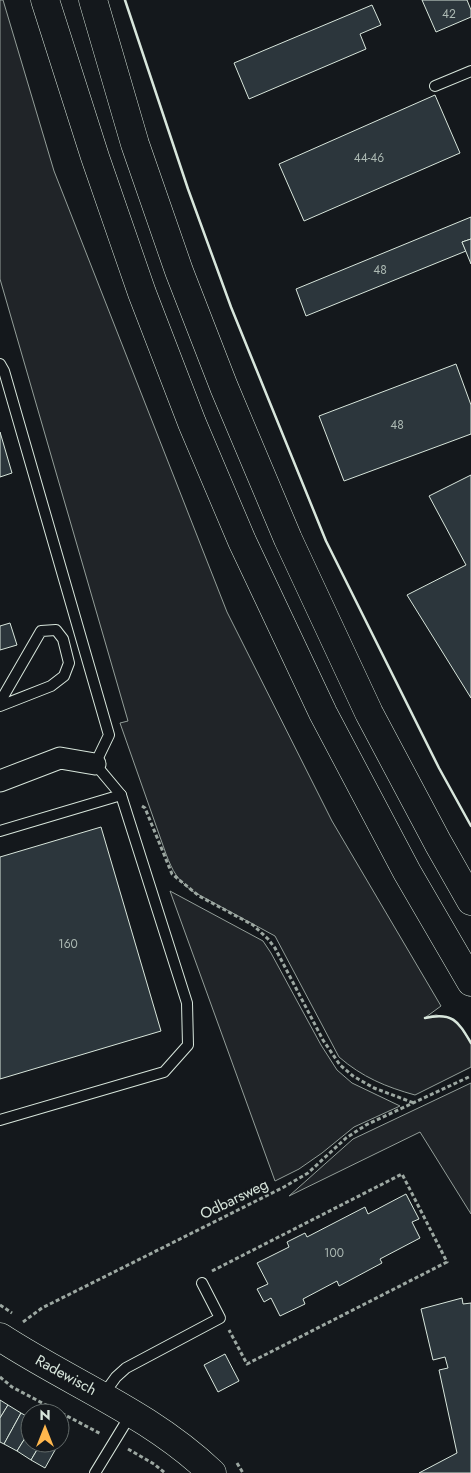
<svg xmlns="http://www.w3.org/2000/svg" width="471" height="1473" font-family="Jost,sans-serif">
	<rect width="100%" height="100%" fill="#14181c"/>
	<g fill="#202428" stroke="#939e99">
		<path d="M 0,0 L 3,0 L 54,171 L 227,612 L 332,821 L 441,1006 L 426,1017 L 436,1015 L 447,1017 L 457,1022 L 471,1043 L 471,1067 L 415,1095 C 386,1087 362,1077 339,1057 L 275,936 L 192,891 C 177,879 173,872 166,854 L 120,723 L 128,721 L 0,279 Z"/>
		<polygon points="170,891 263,941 271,953 321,1045 337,1070 352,1083 400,1106 354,1127 322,1153 299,1169 275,1181"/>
		<polygon points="471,1083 471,1214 420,1132 289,1196 353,1139"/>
	</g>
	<g fill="#2c363c" stroke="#d8e6dc">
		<polygon points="422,0 467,0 471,10 471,17 436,32"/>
		<polygon points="372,5 381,25 360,34 366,49 249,99 234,63"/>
		<polygon points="435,95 460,153 304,221 279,164"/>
		<polygon points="471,217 471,239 462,242 466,251 306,316 296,289"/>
		<polygon points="471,239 471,264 462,242"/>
		<polygon points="456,364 471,405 471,434 344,481 319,416"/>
		<polygon points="0,432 12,473 0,477"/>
		<polygon points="471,475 471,698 407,595 466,565 429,496"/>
		<polygon points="10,623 17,645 0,650 0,626"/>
		<polygon points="101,827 161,1031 0,1079 0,857"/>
		<polygon points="406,1194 419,1219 412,1222 420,1238 380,1259 382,1263 339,1286 337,1281 303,1299 305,1304 280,1316 271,1298 264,1302 257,1289 268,1284 257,1263 289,1247 287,1242 305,1233 307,1237 365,1207 368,1214"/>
		<polygon points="462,1298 463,1304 471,1303 471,1473 419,1473 457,1453 439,1370 448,1368 445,1357 433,1360 421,1309"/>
		<polygon points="225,1354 239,1381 218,1392 204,1365"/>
		<polygon points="0,1400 8,1405 0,1418"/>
		<polygon points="8,1405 21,1413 4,1444 0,1442 0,1418"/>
		<polygon points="21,1413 30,1418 30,1430 17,1451 4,1444"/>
		<polygon points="30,1430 30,1443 41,1443 31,1460 17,1451"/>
		<polygon points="41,1443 59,1443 45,1468 31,1460"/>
	</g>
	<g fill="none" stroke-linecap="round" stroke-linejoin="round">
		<g stroke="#d8e6dc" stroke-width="12">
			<g id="lane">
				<polyline points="435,86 471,71"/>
				<polyline points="0,364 4,371 109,735 95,764 121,795 187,1003 188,1045 164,1072 0,1120"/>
				<polyline points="0,702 41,631 56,630 63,639 69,663 64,676 51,686 0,706"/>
				<polyline points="0,831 121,795"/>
				<polyline points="103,1395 116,1377 126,1368 220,1318 202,1283"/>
				<polyline points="95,1473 131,1414"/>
			</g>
		</g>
		<g stroke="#d8e6dc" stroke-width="23">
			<polyline id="street" points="0,781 60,758 95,764"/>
		</g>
		<g stroke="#d8e6dc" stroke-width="29">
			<path id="secondary" d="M 0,1337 C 72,1384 149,1413 212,1473"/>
		</g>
		<g stroke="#d8e6dc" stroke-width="29">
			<g id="highway">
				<polyline points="45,0 95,157 142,293 192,423 242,541 323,713 407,872 471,982"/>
				<polyline points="93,0 135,144 179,271 224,387 288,539 369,713 438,843 471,901"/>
			</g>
		</g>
		<g stroke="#9da8a2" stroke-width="3" stroke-dasharray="4 2.5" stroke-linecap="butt">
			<polyline points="142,806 145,808 172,874 199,896 253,925 268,939 275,948 323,1040 340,1065 353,1076 374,1088 414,1103"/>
			<polyline points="212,1271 402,1174 447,1262 247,1364 229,1330"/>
			<polyline points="0,1305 12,1313"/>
			<polyline points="23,1322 42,1308 284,1187 308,1173 346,1138 366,1125 471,1076"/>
			<polyline points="0,1377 12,1387 101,1434"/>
			<polyline points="128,1449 154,1464 165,1473"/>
			<polyline points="237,1463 243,1473"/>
		</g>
		<use href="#lane" stroke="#14181c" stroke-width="10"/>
		<use href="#street" stroke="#14181c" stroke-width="21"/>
		<use href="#secondary" stroke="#14181c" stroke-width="28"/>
		<use href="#highway" stroke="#14181c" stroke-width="28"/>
		<g stroke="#d8e6dc" stroke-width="2.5">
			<polyline points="125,0 188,189 231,307 326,541 439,768 471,826"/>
			<path d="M 425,1018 C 453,1012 458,1021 471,1043"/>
		</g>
	</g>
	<g text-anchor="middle" stroke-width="4" stroke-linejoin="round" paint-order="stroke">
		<g font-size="12" fill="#adbab4">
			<text x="449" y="18">42</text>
			<text x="369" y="162">44-46</text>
			<text x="380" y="274">48</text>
			<text x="397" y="429">48</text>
			<text x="68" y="948">160</text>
			<text x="334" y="1257">100</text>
		</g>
		<g font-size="15" fill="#d8e6dc" stroke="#14181c">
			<text transform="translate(234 1199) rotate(-26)" y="5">Odbarsweg</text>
			<text transform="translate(66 1375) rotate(29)" y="5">Radewisch</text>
		</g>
	</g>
	<g transform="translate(45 1428)"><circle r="24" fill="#14181c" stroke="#626a69"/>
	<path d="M0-4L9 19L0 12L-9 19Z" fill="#ffb74d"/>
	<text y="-8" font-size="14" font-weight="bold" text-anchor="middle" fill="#d8e6dc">N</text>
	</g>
</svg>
